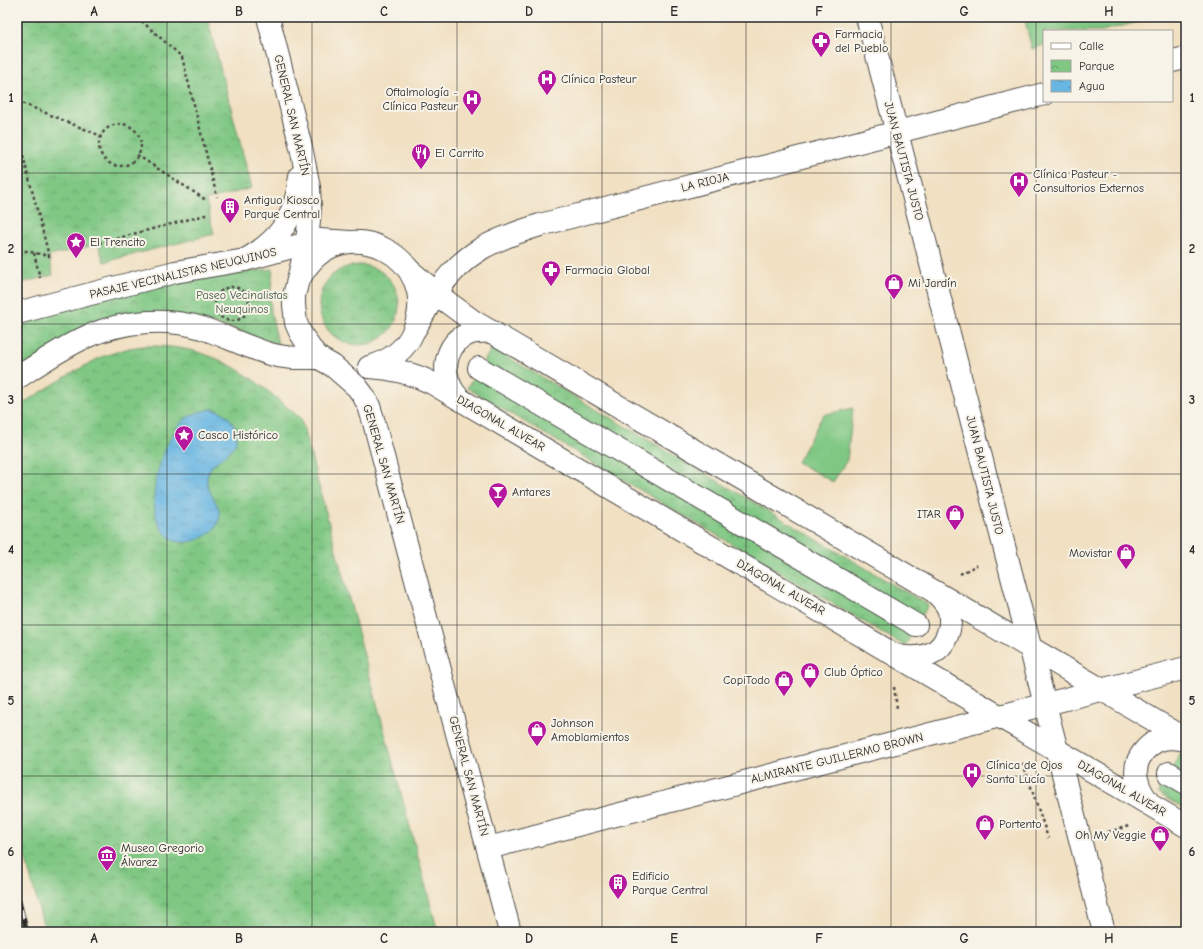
<svg xmlns="http://www.w3.org/2000/svg" width="1203" height="949" font-family="'Comic Neue',sans-serif">
	<defs>
		<pattern id="park-crowns" width="20" height="18" patternUnits="userSpaceOnUse"><rect width="20" height="18" fill="#7fc783"/><path d="M2 6a3 3 0 1 1 6 0M12 15a3 3 0 1 1 6 0" fill="none" stroke="#68a26b"/></pattern>
		<pattern id="water-ripples" width="26" height="14" patternUnits="userSpaceOnUse"><rect width="26" height="14" fill="#68b6e2"/><path d="M2 4q2-2 4 0t4 0M15 11q2-2 4 0t4 0" fill="none" stroke="#5694b7"/></pattern>
	</defs>
	<rect width="100%" height="100%" fill="#f7f3e8"/>
	<filter id="ink" filterUnits="userSpaceOnUse"><feTurbulence type="fractalNoise" baseFrequency=".025" numOctaves="2"/><feDisplacementMap in="SourceGraphic" scale="8" xChannelSelector="R" yChannelSelector="G"/><feConvolveMatrix kernelMatrix="1 2 1 2 8 2 1 2 1" color-interpolation-filters="sRGB"/></filter>
	<filter id="wash" filterUnits="userSpaceOnUse"><feTurbulence type="fractalNoise" baseFrequency=".012" numOctaves="4" result="noise"/><feDisplacementMap in="SourceGraphic" scale="16" xChannelSelector="R" yChannelSelector="G"/><feGaussianBlur stdDeviation="0.9" result="paint"/><feColorMatrix in="noise" values="0 0 0 0 0 0 0 0 0 0 0 0 0 0 0 0 0 1.4 0 .05"/><feComposite in="paint" operator="in"/></filter>
	<g filter="url(#wash)">
		<rect width="100%" height="100%" fill="#f1e0c2"/>
		<g fill="#7fc783" stroke="#557957">
			<polygon points="1024,17 1158,17 1102,31 1044,31 1044,45 1032,49"/>
			<polygon points="853,408 847,460 833,482 797,462 823,415"/>
		</g>
		<g fill="url(#park-crowns)" stroke="#557957">
			<polygon points="17,17 207,17 252,188 206,200 214,234 104,262 98,244 49,256 53,275 17,284"/>
			<circle cx="359" cy="305" r="40"/>
			<polygon points="273,269 270,297 271,312 278,344 230,328 186,317 17,366 17,321 152,285 234,273"/>
			<path d="M 144,346 C 215,344 250,375 301,419 L 438,932 L 45,932 L 17,826 L 17,407 L 72,373 L 101,357 L 129,348 Z"/>
			<polygon points="492,348 928,605 905,646 467,388"/>
			<polygon points="1181,752 1186,755 1186,810 1158,793"/>
		</g>
		<path fill="url(#water-ripples)" stroke="#4a7086" d="M 212,409 C 221,411 227,414 232,422 C 250,453 211,454 207,477 C 204,495 230,508 215,528 C 212,532 207,535 203,537 C 195,541 185,544 176,541 C 171,540 168,536 164,532 C 142,507 161,444 182,422 C 190,414 201,411 212,409 Z"/>
	</g>
	<g filter="url(#ink)">
		<g fill="none" stroke-linecap="round" stroke-linejoin="round">
			<g stroke="#494642" stroke-width="24">
				<g id="minor">
					<polyline points="867,17 1104,932"/>
					<polyline points="1172,61 1186,58"/>
					<polyline points="17,313 175,272 245,260 307,243 320,240 350,242"/>
					<path d="M 415,329 C 422,317 429,304 437,292 C 464,251 495,239 540,225 L 1044,94"/>
					<polyline points="479,368 916,625"/>
					<path d="M 17,378 C 40,363 63,347 88,336 C 123,321 165,317 202,328 C 225,336 247,347 270,354 C 286,359 303,358 319,358"/>
					<polyline points="1169,773 1186,783"/>
					<polyline points="488,848 1186,668"/>
				</g>
			</g>
			<g stroke="#494642" stroke-width="24">
				<g id="major">
					<polyline points="268,17 301,147 309,187 310,209 307,243 294,296 294,305 296,323 300,332 310,348 319,358 333,366 357,387 363,395 369,406 373,419 510,932"/>
					<path d="M 245,260 C 281,240 296,216 300,176"/>
					<polyline points="410,271 447,302 473,321 1186,739"/>
					<path d="M 301,276 C 340,204 446,257 413,332 C 405,351 389,361 370,367"/>
					<path d="M 369,367 C 392,368 412,373 432,383 L 1186,826"/>
					<path d="M 460,399 C 457,396 454,393 452,389 C 440,368 447,341 471,333 C 478,331 485,332 493,332"/>
					<path d="M 899,656 C 909,658 920,658 930,654 C 946,647 953,627 949,611 C 947,604 941,598 936,593"/>
					<path d="M 1150,804 C 1144,797 1139,789 1137,779 C 1132,758 1150,739 1170,738 C 1175,738 1181,739 1186,740"/>
				</g>
			</g>
			<g stroke="#494642" stroke-width="2.5" stroke-dasharray="3 3" stroke-linecap="butt">
				<polyline points="137,17 182,57 217,197"/>
				<polyline points="17,101 101,136"/>
				<circle cx="120" cy="145" r="21"/>
				<polyline points="17,132 49,256 17,249"/>
				<polyline points="137,155 206,200"/>
				<polyline points="99,243 209,214"/>
				<polyline points="34,253 40,278"/>
				<circle cx="232" cy="304" r="17"/>
				<polyline points="960,574 977,565"/>
				<polyline points="894,687 897,708"/>
				<polyline points="1023,763 1048,838"/>
				<polyline points="1108,832 1129,826"/>
			</g>
			<use href="#minor" stroke="#fff" stroke-width="22"/>
			<use href="#major" stroke="#fff" stroke-width="22"/>
			<g stroke="#2b2b2b" stroke-width="4.5">
				<polyline id="rail" points="17,892 27,932"/>
			</g>
			<use href="#rail" stroke="#f7f3e8" stroke-width="3" stroke-dasharray="9" stroke-linecap="butt"/>
		</g>
	</g>
	<path fill="none" stroke="#2b2b2b" stroke-width="1" stroke-opacity="0.55" d="M 167,17 L 167,932M 312,17 L 312,932M 457,17 L 457,932M 602,17 L 602,932M 746,17 L 746,932M 891,17 L 891,932M 1036,17 L 1036,932M 17,173 L 1186,173M 17,324 L 1186,324M 17,474 L 1186,474M 17,625 L 1186,625M 17,776 L 1186,776"/>
	<defs>
		<g id="pharmacy-pin" transform="scale(1)"><path d="M0 17L-7.5 6A9.5 9.5 0 1 1 7.5 6Z" fill="#b5179e" stroke="#f7f3e8"/><path d="M-2-6h4v4h4v4h-4v4h-4v-4h-4v-4h4Z" fill="#fff"/></g>
		<g id="hospital-pin" transform="scale(1)"><path d="M0 17L-7.5 6A9.5 9.5 0 1 1 7.5 6Z" fill="#b5179e" stroke="#f7f3e8"/><path d="M-5-5h3v3.5h4V-5h3V5h-3V1.5h-4V5h-3Z" fill="#fff"/></g>
		<g id="restaurant-pin" transform="scale(1)"><path d="M0 17L-7.5 6A9.5 9.5 0 1 1 7.5 6Z" fill="#b5179e" stroke="#f7f3e8"/><path d="M-5-6h1v4h1v-4h1v4h1v-4h1v5L-1.5 .5V6h-2V.5L-5-1ZM5-6V6H3V1.5H1.5Q1.5-4 5-6Z" fill="#fff"/></g>
		<g id="building-pin" transform="scale(1)"><path d="M0 17L-7.5 6A9.5 9.5 0 1 1 7.5 6Z" fill="#b5179e" stroke="#f7f3e8"/><path d="M-4-6H4V6H1V3H-1V6H-4ZM-2.5-4.3h1.7v1.8h-1.7ZM.8-4.3h1.7v1.8H.8ZM-2.5-1h1.7V.8h-1.7ZM.8-1h1.7V.8H.8Z" fill="#fff"/></g>
		<g id="sight-pin" transform="scale(1)"><path d="M0 17L-7.5 6A9.5 9.5 0 1 1 7.5 6Z" fill="#b5179e" stroke="#f7f3e8"/><path d="M0-6L1.8-2.2L6-1.7L2.9 1.2L3.7 5.4L0 3.3L-3.7 5.4L-2.9 1.2L-6-1.7L-1.8-2.2Z" fill="#fff"/></g>
		<g id="shop-pin" transform="scale(1)"><path d="M0 17L-7.5 6A9.5 9.5 0 1 1 7.5 6Z" fill="#b5179e" stroke="#f7f3e8"/><path d="M-5-2.5h2.3a2.7 3.5 0 0 1 5.4 0H5L5.5 6h-11ZM-1.5-2.5h3a1.5 2.3 0 0 0-3 0Z" fill="#fff"/></g>
		<g id="bar-pin" transform="scale(1)"><path d="M0 17L-7.5 6A9.5 9.5 0 1 1 7.5 6Z" fill="#b5179e" stroke="#f7f3e8"/><path d="M-6-5H6L.8 .8V4.5H3.5V6h-7V4.5H-.8V.8Z" fill="#fff"/></g>
		<g id="museum-pin" transform="scale(1)"><path d="M0 17L-7.5 6A9.5 9.5 0 1 1 7.5 6Z" fill="#b5179e" stroke="#f7f3e8"/><path d="M0-6L6-3V-2H-6V-3ZM-5-1h2V3h-2ZM-1-1h2V3h-2ZM3-1h2V3H3ZM-6 4H6V6H-6Z" fill="#fff"/></g>
	</defs>
	<g fill-rule="evenodd">
		<use href="#pharmacy-pin" x="821" y="41"/>
		<use href="#hospital-pin" x="547" y="79"/>
		<use href="#hospital-pin" x="472" y="99"/>
		<use href="#restaurant-pin" x="421" y="153"/>
		<use href="#hospital-pin" x="1019" y="181"/>
		<use href="#building-pin" x="230" y="207"/>
		<use href="#sight-pin" x="76" y="242"/>
		<use href="#pharmacy-pin" x="551" y="270"/>
		<use href="#shop-pin" x="894" y="283"/>
		<use href="#sight-pin" x="184" y="435"/>
		<use href="#bar-pin" x="498" y="492"/>
		<use href="#shop-pin" x="955" y="514"/>
		<use href="#shop-pin" x="1126" y="553"/>
		<use href="#shop-pin" x="810" y="672"/>
		<use href="#shop-pin" x="784" y="680"/>
		<use href="#shop-pin" x="537" y="730"/>
		<use href="#hospital-pin" x="972" y="772"/>
		<use href="#shop-pin" x="985" y="824"/>
		<use href="#shop-pin" x="1160" y="835"/>
		<use href="#museum-pin" x="107" y="855"/>
		<use href="#building-pin" x="618" y="883"/>
	</g>
	<g text-anchor="middle" stroke-width="4" stroke-linejoin="round" paint-order="stroke">
		<g font-size="12" fill="#2b2b2b" stroke="#f7f3e8" text-anchor="start">
			<text x="835" y="38">Farmacia<tspan x="835" dy="14">del Pueblo</tspan></text>
			<text x="561" y="83">Clínica Pasteur</text>
			<text x="458" y="96" text-anchor="end">Oftalmología -<tspan x="458" dy="14">Clínica Pasteur</tspan></text>
			<text x="435" y="157">El Carrito</text>
			<text x="1033" y="178">Clínica Pasteur -<tspan x="1033" dy="14">Consultorios Externos</tspan></text>
			<text x="244" y="204">Antiguo Kiosco<tspan x="244" dy="14">Parque Central</tspan></text>
			<text x="90" y="246">El Trencito</text>
			<text x="565" y="274">Farmacia Global</text>
			<text x="908" y="287">Mi Jardín</text>
			<text x="198" y="439">Casco Histórico</text>
			<text x="512" y="496">Antares</text>
			<text x="941" y="518" text-anchor="end">ITAR</text>
			<text x="1112" y="557" text-anchor="end">Movistar</text>
			<text x="824" y="676">Club Óptico</text>
			<text x="770" y="684" text-anchor="end">CopiTodo</text>
			<text x="551" y="727">Johnson<tspan x="551" dy="14">Amoblamientos</tspan></text>
			<text x="986" y="769">Clínica de Ojos<tspan x="986" dy="14">Santa Lucía</tspan></text>
			<text x="999" y="828">Portento</text>
			<text x="1146" y="839" text-anchor="end">Oh My Veggie</text>
			<text x="121" y="852">Museo Gregorio<tspan x="121" dy="14">Álvarez</tspan></text>
			<text x="632" y="880">Edificio<tspan x="632" dy="14">Parque Central</tspan></text>
		</g>
		<g font-size="12" fill="#2b2b2b" stroke="#f7f3e8">
			<text transform="translate(292 115) rotate(77)" y="4">GENERAL SAN MARTÍN</text>
			<text transform="translate(904 161) rotate(75)" y="4">JUAN BAUTISTA JUSTO</text>
			<text transform="translate(705 182) rotate(-14)" y="4">LA RIOJA</text>
			<text transform="translate(183 273) rotate(-13)" y="4">PASAJE VECINALISTAS NEUQUINOS</text>
			<text transform="translate(501 423) rotate(30)" y="4">DIAGONAL ALVEAR</text>
			<text transform="translate(384 464) rotate(74)" y="4">GENERAL SAN MARTÍN</text>
			<text transform="translate(985 475) rotate(76)" y="4">JUAN BAUTISTA JUSTO</text>
			<text transform="translate(781 587) rotate(30)" y="4">DIAGONAL ALVEAR</text>
			<text transform="translate(837 758) rotate(-14)" y="4">ALMIRANTE GUILLERMO BROWN</text>
			<text transform="translate(469 776) rotate(75)" y="4">GENERAL SAN MARTÍN</text>
			<text transform="translate(1122 788) rotate(30)" y="4">DIAGONAL ALVEAR</text>
		</g>
		<g font-size="12" fill="#445a45" stroke="#f7f3e8">
			<text x="242" y="299">Paseo Vecinalistas<tspan x="242" dy="14">Neuquinos</tspan></text>
		</g>
	</g>
	<rect width="1203" height="949" fill="none" stroke="#f7f3e8" stroke-width="44"/>
	<rect x="1043" y="30" width="130" height="72" fill="#f7f3e8" stroke="#a5a39c"/>
	<rect x="1051" y="43" width="20" height="6" fill="#ffffff" stroke="#a5a39c"/>
	<text x="1079" y="50" font-size="12" fill="#2b2b2b">Calle</text>
	<rect x="1051" y="60" width="20" height="12" fill="url(#park-crowns)" stroke="#a5a39c"/>
	<text x="1079" y="70" font-size="12" fill="#2b2b2b">Parque</text>
	<rect x="1051" y="80" width="20" height="12" fill="url(#water-ripples)" stroke="#a5a39c"/>
	<text x="1079" y="90" font-size="12" fill="#2b2b2b">Agua</text>
	<rect x="22" y="22" width="1159" height="905" fill="none" stroke="#2b2b2b" stroke-width="1.5"/>
	<g font-size="13" text-anchor="middle" font-weight="bold" fill="#2b2b2b">
		<text x="94" y="16">A</text>
		<text x="239" y="16">B</text>
		<text x="384" y="16">C</text>
		<text x="529" y="16">D</text>
		<text x="674" y="16">E</text>
		<text x="819" y="16">F</text>
		<text x="964" y="16">G</text>
		<text x="1109" y="16">H</text>
		<text x="11" y="102">1</text>
		<text x="1192" y="102">1</text>
		<text x="11" y="253">2</text>
		<text x="1192" y="253">2</text>
		<text x="11" y="404">3</text>
		<text x="1192" y="404">3</text>
		<text x="11" y="554">4</text>
		<text x="1192" y="554">4</text>
		<text x="11" y="705">5</text>
		<text x="1192" y="705">5</text>
		<text x="11" y="856">6</text>
		<text x="1192" y="856">6</text>
		<text x="94" y="943">A</text>
		<text x="239" y="943">B</text>
		<text x="384" y="943">C</text>
		<text x="529" y="943">D</text>
		<text x="674" y="943">E</text>
		<text x="819" y="943">F</text>
		<text x="964" y="943">G</text>
		<text x="1109" y="943">H</text>
	</g>
</svg>
